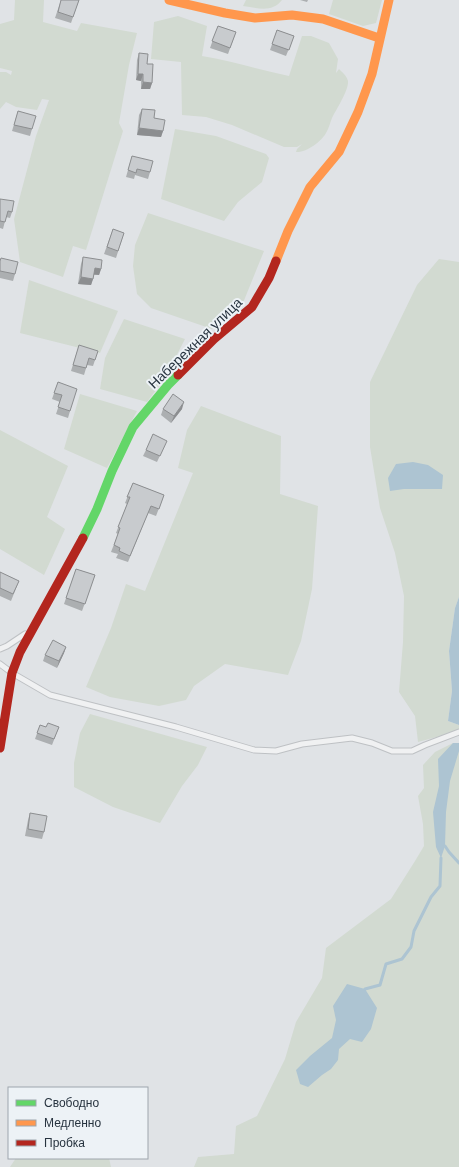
<svg xmlns="http://www.w3.org/2000/svg" width="459" height="1167" font-family="Arial,sans-serif">
	<rect width="100%" height="100%" fill="#e0e3e6"/>
	<g fill="#d2dad1">
		<polygon points="15,0 44,0 43,22 77,31 81,23 137,33 129,65 119,123 123,131 86,250 73,246 63,277 20,262 14,219 36,136 49,100 42,99 37,110 16,107 6,102 0,109 0,72 6,72 11,75 12,71 0,68 0,24 14,20"/>
		<path d="M 246,0 L 282,0 C 272,13 258,8 243,6 Z"/>
		<polygon points="333,0 382,0 376,23 363,26 329,14"/>
		<path d="M 178,16 L 207,26 L 202,56 C 232,61 260,70 289,76 L 302,36 L 311,36 L 329,43 L 338,59 L 336,73 L 339,69 C 342,72 347,76 348,81 C 349,90 336,110 332,118 C 330,123 329,128 326,133 C 322,141 306,153 296,152 L 297,149 L 302,144 L 297,147 L 284,147 L 232,125 L 206,117 L 182,115 L 181,62 L 151,59 L 154,22 Z"/>
		<polygon points="175,129 216,136 266,154 269,158 262,182 238,202 224,221 161,199"/>
		<polygon points="148,213 264,251 243,303 212,329 151,308 137,294 133,266 135,245"/>
		<polygon points="439,259 459,262 459,597 455,608 449,651 452,691 448,721 459,725 459,731 418,742 415,716 399,692 403,642 404,596 395,553 380,508 370,447 370,382 417,285"/>
		<polygon points="29,280 118,311 100,353 20,333"/>
		<polygon points="124,319 185,339 165,378 147,402 100,389 105,358"/>
		<polygon points="80,394 137,411 107,468 64,449"/>
		<polygon points="201,406 281,436 280,494 318,506 312,589 301,641 288,675 225,664 194,686 186,700 159,706 110,697 86,687 111,628 126,584 145,591 193,473 178,468 187,430"/>
		<polygon points="0,430 68,466 47,517 65,529 44,575 0,549"/>
		<polygon points="90,714 207,747 198,765 182,786 160,823 113,807 74,787 74,763 80,733"/>
		<polygon points="453,743 459,743 459,1167 194,1167 198,1157 234,1154 236,1126 257,1116 285,1059 296,1022 322,978 326,948 391,899 415,861 424,846 423,824 418,796 424,788 423,765 435,752"/>
		<polygon points="16,1158 109,1158 111,1167 10,1167"/>
	</g>
	<g fill="#adc4d2">
		<polygon points="413,462 428,465 443,475 442,489 404,489 390,491 388,478 396,464"/>
		<polygon points="459,597 459,725 448,721 452,691 449,651 455,608"/>
		<polygon points="453,743 459,743 459,751 450,781 446,812 445,846 441,858 436,847 433,812 439,786 438,759"/>
		<polygon points="347,984 365,989 377,1008 371,1029 362,1042 350,1039 339,1049 338,1060 331,1069 322,1075 308,1087 300,1084 296,1070 310,1056 332,1038 336,1020 333,1006"/>
	</g>
	<g fill="none" stroke-linecap="round" stroke-linejoin="round">
		<g stroke="#adc4d2" stroke-width="3">
			<polyline points="445,846 449,852 459,863"/>
			<polyline points="365,989 380,985 386,964 402,959 411,947 414,931 431,897 440,886 441,858"/>
		</g>
		<g stroke="#bec1c4" stroke-width="7">
			<g id="lane">
				<polyline points="0,649 7,646 25,634"/>
				<polyline points="0,664 12,673 50,695 176,727 254,750 276,751 302,744 352,738 372,743 392,751 412,751 425,745 459,732"/>
			</g>
		</g>
		<use href="#lane" stroke="#f0f1f2" stroke-width="5"/>
		<polyline stroke="#63d668" stroke-width="9" points="83,538 97,509 112,471 133,427 168,385 178,375"/>
		<g stroke="#ff974d" stroke-width="9">
			<polyline points="169,0 225,13 255,18 292,15 323,19 379,38"/>
			<polyline points="276,261 288,231 310,187 339,152 358,112 372,74 389,0"/>
		</g>
		<g stroke="#b3261e" stroke-width="9">
			<polyline points="178,375 214,339 252,307 269,278 276,261"/>
			<polyline points="0,748 12,673 20,652 83,538"/>
		</g>
	</g>
	<g fill="#acafb1">
		<polygon points="61,0 79,0 71,23 55,18"/>
		<polygon points="300,0 308,0 307,2"/>
		<polygon points="218,26 236,32 228,54 210,48"/>
		<polygon points="277,30 294,36 286,56 270,50"/>
		<polygon points="139,53 147,64 152,83 150,89 141,89 141,81 136,80 137,60"/>
		<polygon points="142,109 163,131 161,137 137,135 139,115"/>
		<polygon points="18,111 32,129 30,136 12,131"/>
		<polygon points="132,156 150,172 148,179 135,175 134,179 126,177"/>
		<polygon points="0,199 12,212 10,218 6,217 3,229 0,228"/>
		<polygon points="113,229 124,233 116,258 104,254"/>
		<polygon points="83,257 101,269 99,275 94,275 93,279 91,285 78,284 81,264"/>
		<polygon points="0,260 15,274 13,281 0,278"/>
		<polygon points="79,345 95,360 93,366 87,365 84,375 71,371"/>
		<polygon points="58,382 70,411 68,418 56,414 60,402 52,399"/>
		<polygon points="163,409 182,409 171,423 161,415"/>
		<polygon points="164,447 157,462 143,456 146,450"/>
		<polygon points="133,483 164,495 156,516 148,513 128,562 116,558 118,554 111,552 118,534 116,533 127,504 125,503"/>
		<polygon points="76,569 95,575 82,611 64,604"/>
		<polygon points="0,572 19,581 11,601 0,596"/>
		<polygon points="66,647 64,653 57,668 43,661 45,655"/>
		<polygon points="40,725 46,727 59,727 52,745 35,739"/>
		<polygon points="30,813 44,832 42,839 25,836 28,820"/>
	</g>
	<g fill="#8c8e90">
		<polygon points="138,74 143,74 141,81 136,80"/>
		<polygon points="143,82 152,83 150,89 141,89"/>
		<polygon points="139,128 163,131 161,137 137,135"/>
		<polygon points="95,268 101,269 99,275 92,274"/>
		<polygon points="81,277 93,279 91,285 78,284"/>
		<polygon points="184,402 182,409 171,423 174,416"/>
		<polygon points="66,647 64,653 57,668 59,661"/>
	</g>
	<g fill="#c8cbce" stroke="#8c8e90">
		<polygon points="61,0 79,0 73,17 58,12"/>
		<polygon points="218,26 236,32 230,48 212,41"/>
		<polygon points="277,30 294,36 289,50 272,44"/>
		<polygon points="139,53 148,54 147,64 153,64 152,83 143,82 143,74 138,74"/>
		<polygon points="142,109 155,110 154,118 165,120 163,131 139,128"/>
		<polygon points="18,111 36,116 32,129 14,125"/>
		<polygon points="132,156 153,161 150,172 137,169 136,173 128,170"/>
		<polygon points="0,199 14,201 12,212 8,211 5,222 0,221"/>
		<polygon points="113,229 124,233 118,251 107,247"/>
		<polygon points="83,257 102,260 101,269 95,268 93,279 81,277"/>
		<polygon points="1,258 18,262 15,274 0,271 0,261"/>
		<polygon points="79,345 98,351 95,360 89,358 86,368 73,365"/>
		<polygon points="58,382 77,389 70,411 58,407 62,395 54,393"/>
		<polygon points="173,394 184,402 174,416 163,409"/>
		<polygon points="153,434 167,441 160,456 146,450"/>
		<polygon points="133,483 164,495 159,509 151,506 130,556 119,551 120,548 114,545 120,528 118,527 130,497 127,497"/>
		<polygon points="76,569 95,575 85,604 66,598"/>
		<polygon points="0,572 19,581 13,594 0,588"/>
		<polygon points="53,640 66,647 59,661 45,655"/>
		<polygon points="48,723 59,727 54,739 37,733 40,725 46,727"/>
		<polygon points="30,813 47,816 44,832 28,829"/>
	</g>
	<g text-anchor="middle" stroke-width="4" stroke-linejoin="round" paint-order="stroke">
		<g font-size="14" fill="#27333f" stroke="#edf2f6">
			<text transform="translate(195 343) rotate(-44)" y="5">Набережная улица</text>
		</g>
	</g>
	<rect x="8" y="1087" width="140" height="72" fill="#edf2f6" stroke="#9ea6ad"/>
	<rect x="16" y="1100" width="20" height="6" fill="#63d668" stroke="#9ea6ad"/>
	<text x="44" y="1107" font-size="12" fill="#27333f">Свободно</text>
	<rect x="16" y="1120" width="20" height="6" fill="#ff974d" stroke="#9ea6ad"/>
	<text x="44" y="1127" font-size="12" fill="#27333f">Медленно</text>
	<rect x="16" y="1140" width="20" height="6" fill="#b3261e" stroke="#9ea6ad"/>
	<text x="44" y="1147" font-size="12" fill="#27333f">Пробка</text>
</svg>
